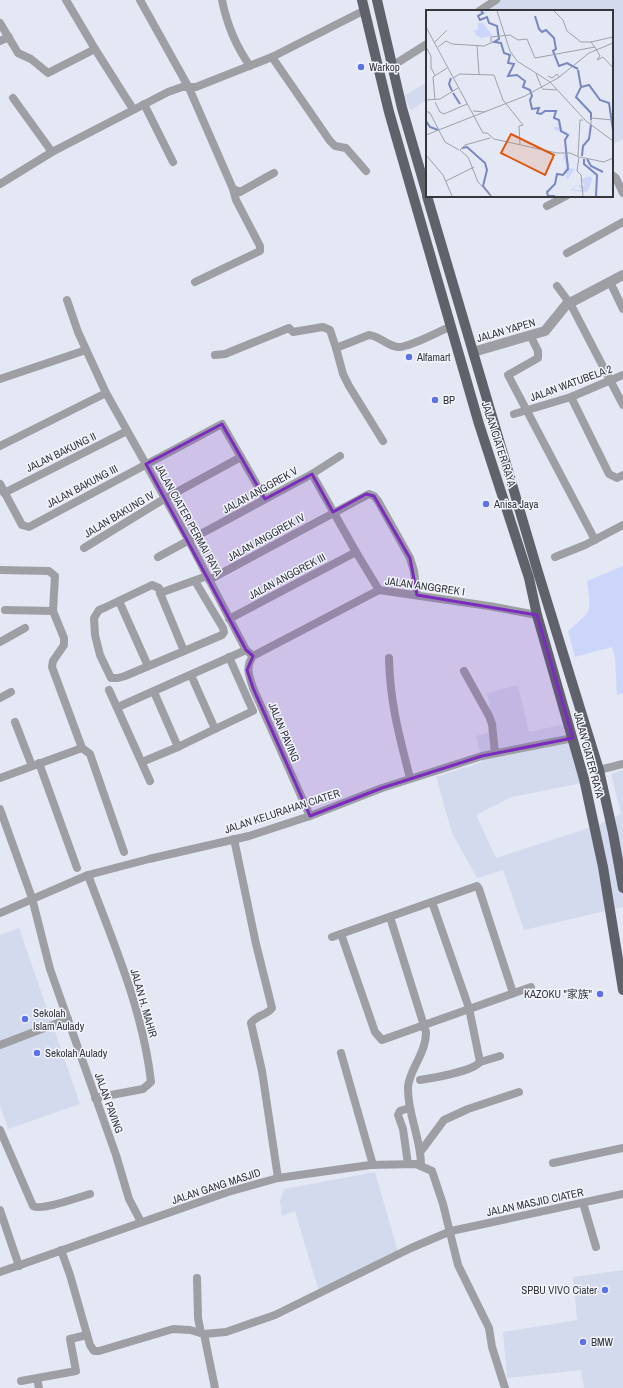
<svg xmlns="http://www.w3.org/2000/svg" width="623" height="1388" font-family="'Archivo Narrow','Noto Sans SC',sans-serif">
	<rect width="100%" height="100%" fill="#e4e8f4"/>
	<g fill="#d4daed">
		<polygon points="497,0 623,0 623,139 612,145 612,11 481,11"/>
		<polygon points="427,82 427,100 411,110 404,96"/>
		<polygon points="518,685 529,732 571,723 587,782 512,797 476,815 496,858 598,825 621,814 611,774 623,770 623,907 524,930 503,870 477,878 452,833 436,777 482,762 476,736 494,731 487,693"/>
		<polygon points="19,928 80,1104 8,1129 0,1105 0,935"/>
		<polygon points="375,1172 398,1252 320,1295 295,1211 282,1216 280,1201 284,1189"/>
		<polygon points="623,1270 623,1388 584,1388 581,1370 507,1378 503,1332 577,1320 573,1277"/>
	</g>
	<path fill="#cbd6fa" d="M 623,566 L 623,693 L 617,695 L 615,658 L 612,647 L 575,657 L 568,631 C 593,610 591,613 587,581 Z"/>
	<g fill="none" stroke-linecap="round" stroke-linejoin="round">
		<g stroke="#9d9fa4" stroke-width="8">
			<polyline points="66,0 95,49 133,109"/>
			<polyline points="140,0 189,88 233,189 240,192 274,173"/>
			<path d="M 222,0 C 227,25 235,45 250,66"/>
			<polyline points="479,11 496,0"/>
			<polyline points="0,23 18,53 31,59 48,73 95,49"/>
			<polyline points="0,41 9,37"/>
			<polyline points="272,57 330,141 335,146 346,148 366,171"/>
			<polyline points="392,66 427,44"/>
			<polyline points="13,98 52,152"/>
			<polyline points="144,104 173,162"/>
			<polyline points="612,175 616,178 623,193"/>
			<polyline points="0,184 52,152 168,92 182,87 196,87 272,57 365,10"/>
			<polyline points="547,206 566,196"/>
			<polyline points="567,253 623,222"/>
			<polyline points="195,282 260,251 260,246 236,200 233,189"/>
			<polyline points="610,282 623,309"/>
			<polyline points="557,286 571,305 623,405"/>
			<polyline points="67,300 78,332 106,393 189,541 246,650 253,656"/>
			<polyline points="531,337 538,351 538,358 508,375 595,540"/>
			<polyline points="336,348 343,374 349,386 383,441"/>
			<path d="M 215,355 L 225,354 L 289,328 L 293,332 L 323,327 L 330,330 L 336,348 L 369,335 C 380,336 387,346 398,347 C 408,348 439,331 450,327"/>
			<polyline points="0,379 86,350"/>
			<polyline points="571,397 609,474 617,478 623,475"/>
			<polyline points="514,414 571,397 623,375"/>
			<polyline points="0,446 106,393"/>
			<polyline points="312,474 356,552 379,590"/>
			<polyline points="0,484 22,525 29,527 222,424 265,499"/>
			<polyline points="4,493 127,431"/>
			<polyline points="84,548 164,499 241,457"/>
			<polyline points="158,557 312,474 340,456"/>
			<polyline points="555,557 585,545 623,525"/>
			<polyline points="0,570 49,571 55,576 53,611 64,638 64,645 53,661 52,667 82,748 90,754 124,852"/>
			<polyline points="209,580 369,494 374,496 378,501 410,558 414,571 417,595"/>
			<polyline points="195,581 223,628 224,632 222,635 125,676 118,678 111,678 100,655 95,635 94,618 99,610 104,608 152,585 159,588 160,593 207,576"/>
			<polyline points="160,593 184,651"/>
			<polyline points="119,601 148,666"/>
			<polyline points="5,610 53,611"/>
			<polyline points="229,619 356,552"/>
			<polyline points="0,642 25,628"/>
			<path d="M 389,658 C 390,703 399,735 410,778"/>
			<polyline points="464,671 489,716 492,724 495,753"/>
			<polyline points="109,690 150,781"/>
			<polyline points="0,698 11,692"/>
			<polyline points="118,707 246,650"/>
			<polyline points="15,722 32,766"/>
			<polyline points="215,729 253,711 229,657"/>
			<polyline points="178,747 215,729 191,675"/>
			<polyline points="142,762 178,747 154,692"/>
			<polyline points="39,763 77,868"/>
			<polyline points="599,770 623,764"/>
			<polyline points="0,778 82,748"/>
			<polyline points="0,809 32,898 50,969 116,1155 129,1199 141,1222"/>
			<path d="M 310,816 L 253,688 C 249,675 245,667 253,656 L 379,590 L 489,606 L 537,615"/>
			<path d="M 234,839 L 256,944 L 272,1008 C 267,1015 257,1015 251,1023 L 262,1071 L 278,1178"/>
			<path d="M 88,875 C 113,942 143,1010 151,1082 L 143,1089 L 95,1098"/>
			<polyline points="0,913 88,875 149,859 249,836 310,816 382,788 482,756 573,738"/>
			<path d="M 390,917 L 426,1032 C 426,1054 409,1070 408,1087 C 407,1113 421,1138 421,1165"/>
			<polyline points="341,934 375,1032 382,1040 531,987"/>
			<polyline points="332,937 477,886 479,889 513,993"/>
			<polyline points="0,1045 68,1019"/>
			<polyline points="341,1053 373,1165"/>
			<polyline points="480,1062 500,1056"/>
			<path d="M 420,1080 C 433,1078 473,1071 480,1062 L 469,1008 L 432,902"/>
			<polyline points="406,1109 400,1111 398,1115 403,1129 408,1164"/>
			<path d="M 0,1130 L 33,1206 C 42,1211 79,1197 90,1194"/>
			<polyline points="421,1151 444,1120 468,1109 519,1092"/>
			<polyline points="553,1163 623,1148"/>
			<polyline points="583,1203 596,1247"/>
			<polyline points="0,1210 19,1266"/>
			<polyline points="61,1250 70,1275 90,1345 94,1351 99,1351 173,1329 190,1330 204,1334 226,1332 275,1315 411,1248 451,1231 623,1194"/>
			<polyline points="0,1272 228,1192 278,1178 370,1165 416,1164 432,1171 443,1204 458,1265 489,1328 492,1347 505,1388"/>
			<polyline points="197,1278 198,1318 201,1333"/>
			<polyline points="204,1334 215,1388"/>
			<polyline points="21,1381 76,1371 70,1339 87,1335"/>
			<polyline points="38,1383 39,1388"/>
		</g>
		<polyline stroke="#9d9fa4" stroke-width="10" points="473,352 545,331 566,305 623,275"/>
		<g stroke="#60626b" stroke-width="10">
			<polyline points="362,0 389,112 479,424 529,578 537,615 584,779 603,867 623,990"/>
			<polyline points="377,0 402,108 427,194"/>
			<polyline points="427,196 537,569 599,770 613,833 623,888"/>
		</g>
	</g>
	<path fill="#7b2cbf" fill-opacity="0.2" stroke="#7b2cbf" stroke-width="3" stroke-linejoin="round" d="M 222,424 L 265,499 L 312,474 L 333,512 L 366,494 L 374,496 L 410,558 L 417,595 L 537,615 L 573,738 L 482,756 L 382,788 L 310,816 L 253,688 L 247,670 L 253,656 L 246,650 L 146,464 Z"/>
	<g fill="#5c71e8" stroke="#f2f5ff" stroke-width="1.5">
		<circle cx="361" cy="67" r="4"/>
		<circle cx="409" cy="357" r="4"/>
		<circle cx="435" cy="400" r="4"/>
		<circle cx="486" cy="504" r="4"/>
		<circle cx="600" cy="994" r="4"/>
		<circle cx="25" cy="1019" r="4"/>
		<circle cx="37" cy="1053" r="4"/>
		<circle cx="605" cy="1290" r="4"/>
		<circle cx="583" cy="1342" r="4"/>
	</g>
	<g text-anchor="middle" stroke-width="3" stroke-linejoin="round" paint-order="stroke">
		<g font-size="11" fill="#35363a" stroke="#f2f5ff" text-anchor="start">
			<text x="369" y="71">Warkop</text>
			<text x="417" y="361">Alfamart</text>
			<text x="443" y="404">BP</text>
			<text x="494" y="508">Anisa Jaya</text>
			<text x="592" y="998" text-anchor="end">KAZOKU "家族"</text>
			<text x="33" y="1017">Sekolah<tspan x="33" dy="13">Islam Aulady</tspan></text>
			<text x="45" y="1057">Sekolah Aulady</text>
			<text x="597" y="1294" text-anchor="end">SPBU VIVO Ciater</text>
			<text x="591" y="1346">BMW</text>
		</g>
		<g font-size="11" fill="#35363a" stroke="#f2f5ff">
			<text transform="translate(506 330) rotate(-16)" y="4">JALAN YAPEN</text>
			<text transform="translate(571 383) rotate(-20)" y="4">JALAN WATUBELA 2</text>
			<text transform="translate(499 444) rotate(72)" y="4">JALAN CIATER RAYA</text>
			<text transform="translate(61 452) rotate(-26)" y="4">JALAN BAKUNG II</text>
			<text transform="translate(82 486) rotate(-28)" y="4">JALAN BAKUNG III</text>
			<text transform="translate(260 490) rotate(-29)" y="4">JALAN ANGGREK V</text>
			<text transform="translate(119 514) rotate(-31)" y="4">JALAN BAKUNG IV</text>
			<text transform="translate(189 520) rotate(61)" y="4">JALAN CIATER PERMAI RAYA</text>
			<text transform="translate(266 537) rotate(-29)" y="4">JALAN ANGGREK IV</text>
			<text transform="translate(287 576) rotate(-28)" y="4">JALAN ANGGREK III</text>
			<text transform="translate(425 586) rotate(8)" y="4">JALAN ANGGREK I</text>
			<text transform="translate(284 732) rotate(67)" y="4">JALAN PAVING</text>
			<text transform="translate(589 755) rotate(75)" y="4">JALAN CIATER RAYA</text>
			<text transform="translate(282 811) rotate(-18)" y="4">JALAN KELURAHAN CIATER</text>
			<text transform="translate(144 1003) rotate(74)" y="4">JALAN H. MAHIR</text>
			<text transform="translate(109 1103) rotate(70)" y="4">JALAN PAVING</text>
			<text transform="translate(216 1186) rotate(-18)" y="4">JALAN GANG MASJID</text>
			<text transform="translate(535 1202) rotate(-12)" y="4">JALAN MASJID CIATER</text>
		</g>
	</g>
	<g transform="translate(426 10)">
		<rect width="187" height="187" fill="#e4e8f4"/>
		<path d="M 52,13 L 57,13 L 67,26 L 55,28 L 50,25 L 48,20 L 52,20 ZM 134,112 L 136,121 L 141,122 L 143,125 L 139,130 L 140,132 L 140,146 L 144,155 L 142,158 L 149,159 L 142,169 L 140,168 L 141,164 L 138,164 L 139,159 L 137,161 L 141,156 L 137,147 L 139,143 L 139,130 L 142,125 L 128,119 L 128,117 L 134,117 L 131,115 ZM 164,166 L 166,169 L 162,181 L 157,182 L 144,180 L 151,175 L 147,180 L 156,180 L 152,175 L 159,176 L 155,169 Z" fill="#cbd6fa"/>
		<path fill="none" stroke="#7987be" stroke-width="2" d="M 55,1 L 57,3 L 52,6 L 54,10 L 61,7 L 63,13 L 71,16 L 73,29 L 68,32 L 75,33 L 78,43 L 84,45 L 82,53 L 88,54 L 82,66 L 91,65 L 99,71 L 97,77 L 104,80 L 106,86 L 104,90 L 106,99 L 113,98 L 111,103 L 115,104 L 119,101 L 130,101 L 128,108 L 133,110 L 135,121 L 142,125 L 139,130 L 142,159 L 137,165 L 131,164 L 129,174 L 121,182 L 122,186 L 129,186M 109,6 L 113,19 L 116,22 L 120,20 L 128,28 L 130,39 L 127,41 L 133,56 L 141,53 L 152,59M 152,60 L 155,77M 25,68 L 23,74 L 26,81M 27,83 L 34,94M 165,110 L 165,103 L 150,87 L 155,77 L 163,75 L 174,90 L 183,93 L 187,120M 0,111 L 4,117 L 12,120M 36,138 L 41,137 L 59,153 L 61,160 L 57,176 L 65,186M 156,146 L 157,136 L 163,129 L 165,115M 158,149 L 158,154 L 171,165 L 170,186M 161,149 L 165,156 L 177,162"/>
		<path fill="none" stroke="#9ea1aa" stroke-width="1" d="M 71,1 L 84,41 L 91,51 L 124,72 L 160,111 L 187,131M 128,1 L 137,10 L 141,21 L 155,32 L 165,32 L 171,40M 0,17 L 57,123 L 61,123 L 68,129 L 131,143 L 144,143 L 153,147M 9,32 L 21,20M 165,32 L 187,27M 51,35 L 53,64M 0,37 L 5,46 L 5,58 L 9,65M 12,37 L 20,31 L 26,34 L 58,36 L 65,33 L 65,27 L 84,25 L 92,30 L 101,29 L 109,48 L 169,37M 170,39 L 174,46 L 171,50 L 177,47 L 187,58M 110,64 L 116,78M 122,66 L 126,68 L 131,64 L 133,67M 27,68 L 34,64 L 68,65 L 77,90 L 97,115 L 93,116 L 94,134M 116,79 L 131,80M 0,90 L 14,89 L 32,78M 9,90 L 7,67 L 21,58M 9,92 L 14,102 L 18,104 L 41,94M 0,101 L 4,103 L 19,132 L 33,140M 47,101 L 59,102M 165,115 L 165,108 L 187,110M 0,125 L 99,86 L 132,68 L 163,43 L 187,33M 34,140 L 42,147 L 52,172 L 65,186M 34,140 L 39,135 L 64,128M 0,145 L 17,165 L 26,186M 152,146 L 154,110 L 157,110M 153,147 L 151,161 L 155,165 L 157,186M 154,147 L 178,152 L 187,148M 20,171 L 48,157"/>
		<path fill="#df570e" fill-opacity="0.15" stroke="#df570e" stroke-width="2" d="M 85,124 L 128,145 L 119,165 L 75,143 Z"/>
		<rect width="187" height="187" fill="none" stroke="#35363a" stroke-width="2"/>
	</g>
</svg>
